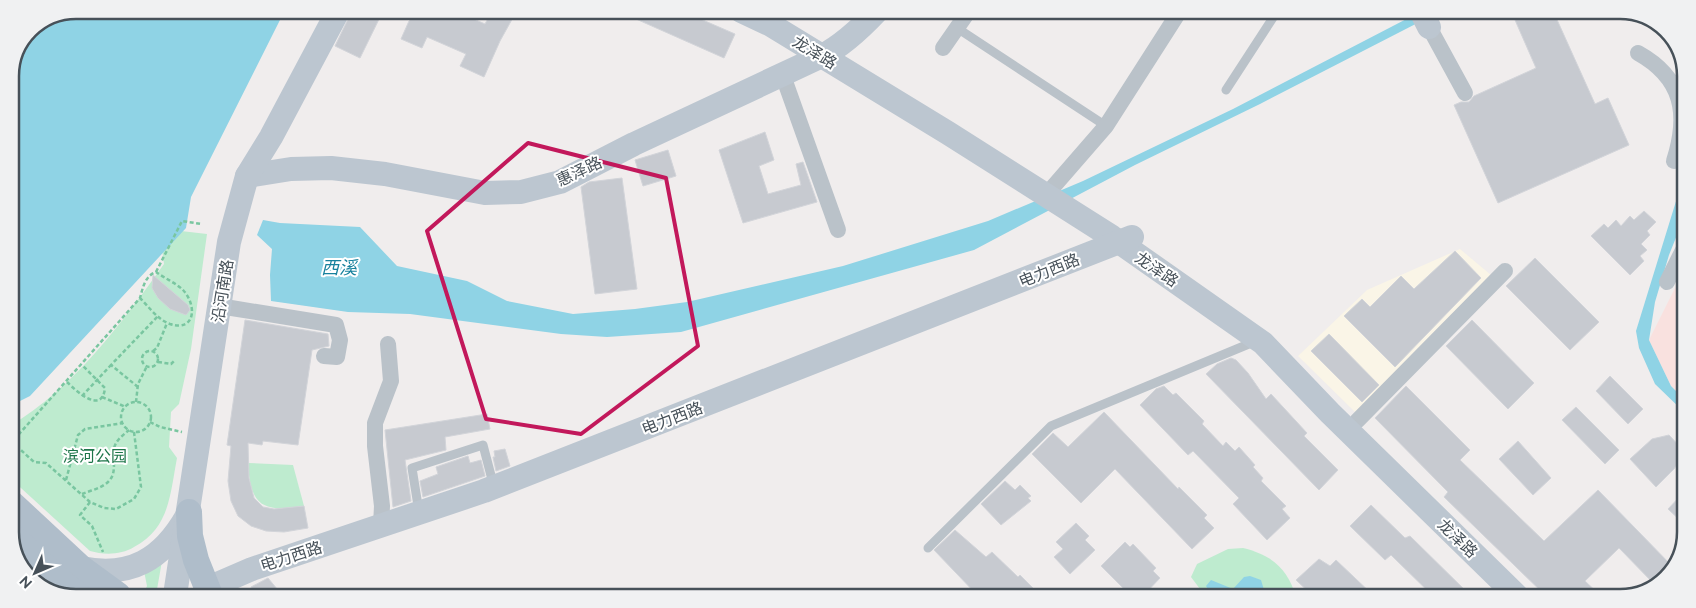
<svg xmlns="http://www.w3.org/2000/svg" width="1696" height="608" font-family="Raleway,'Noto Sans SC',sans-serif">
	<rect width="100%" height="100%" fill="#f0eded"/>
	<polygon fill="#faf5e7" points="1460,249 1491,275 1356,413 1298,356 1367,290"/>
	<polygon fill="#f9e1df" points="1684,270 1684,401 1671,386 1649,340"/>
	<g fill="#beebcf">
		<path d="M 181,231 L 207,234 L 191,349 L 179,404 L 171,412 L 169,447 L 177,458 C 170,494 170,528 134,547 C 121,555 104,555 90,551 L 10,478 L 10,426 C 74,388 121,324 164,264 L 161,241 Z"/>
		<path d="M 248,463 L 293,465 L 304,506 C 263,513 250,506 248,463 Z"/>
		<path d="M 1243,548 C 1272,555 1288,569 1296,597 L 1206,597 L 1191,577 L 1197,564 L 1228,549 Z"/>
		<polygon points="162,561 156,595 143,595 147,586 144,571"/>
	</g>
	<g fill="#8fd3e5">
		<polygon points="76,10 285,10 191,197 186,228 30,396 10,406 10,72 29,29"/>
		<polygon points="1418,13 1437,13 1260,104 1135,165 974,250 681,332 607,337 561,334 410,314 348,312 271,301 270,275 272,249 257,235 263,220 280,223 360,227 397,266 467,281 507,301 573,314 635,309 687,302 843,266 988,221 1083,181 1233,109"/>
		<polygon points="1685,172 1685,215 1669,255 1655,302 1649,340 1671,386 1684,399 1684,412 1655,384 1639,348 1636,331"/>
		<polygon points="1250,576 1261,580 1264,590 1271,597 1213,597 1206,586 1211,580 1233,589 1244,577"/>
	</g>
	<g fill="#c7cad0" stroke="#d2d4d9">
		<polygon points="352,11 383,11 360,58 335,46"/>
		<polygon points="422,11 456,11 485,24 492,11 506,11 515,14 500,41 484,77 460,66 466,54 427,37 422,48 401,39 409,21 414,16 419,18"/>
		<polygon points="618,11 682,11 735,34 724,58"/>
		<polygon points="1530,13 1554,13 1595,104 1608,98 1629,145 1498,203 1454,105 1461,102 1469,102 1474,96 1536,68 1515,20"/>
		<polygon points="765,132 774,160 759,166 768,194 801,185 796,164 803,162 817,202 743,223 719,150"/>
		<polygon points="668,150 676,176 643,186 635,160"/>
		<polygon points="622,178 637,289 595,294 581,187 589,182"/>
		<polygon points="1644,211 1656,222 1647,231 1650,235 1641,244 1647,250 1640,256 1644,261 1630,275 1591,236 1604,224 1608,228 1616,220 1621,226 1630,216 1634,220"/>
		<polygon points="1455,251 1481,278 1395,367 1344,316 1362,299 1370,307 1401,276 1414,289"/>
		<polygon points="1535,258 1599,322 1570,350 1506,286"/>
		<polygon points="153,275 188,305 190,310 186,315 170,309 158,298 152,288"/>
		<polygon points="245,320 328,334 329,346 312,350 298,445 263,441 262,445 248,443 249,478 254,498 263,507 274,509 304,506 308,528 284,532 266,531 251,526 238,516 231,501 228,481 231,446 227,445"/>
		<polygon points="1472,320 1534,383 1508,409 1446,346"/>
		<polygon points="1329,334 1379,385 1362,402 1311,351"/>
		<polygon points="1231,358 1236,360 1248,373 1266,399 1271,394 1307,433 1304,436 1338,470 1319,490 1206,374 1217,364"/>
		<polygon points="1610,376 1643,409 1628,424 1596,391"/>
		<polygon points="1164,386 1173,395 1176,393 1204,421 1202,424 1223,446 1226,442 1235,451 1239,447 1255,465 1253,467 1263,478 1261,481 1286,506 1282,509 1290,518 1267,540 1233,504 1239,498 1193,451 1188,455 1140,405 1156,389"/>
		<polygon points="1406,386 1470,450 1460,460 1544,541 1598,490 1673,567 1660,585 1656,586 1619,548 1585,581 1603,598 1548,598 1444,497 1448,492 1375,418"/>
		<polygon points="1576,407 1619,450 1605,464 1562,420"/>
		<polygon points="1104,412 1178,489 1179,487 1207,515 1204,518 1214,528 1192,549 1115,469 1081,503 1032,454 1053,433 1068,447"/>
		<polygon points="487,414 490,429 445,437 446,450 405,460 411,501 393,507 385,430"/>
		<polygon points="1669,435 1683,450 1683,455 1674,469 1656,487 1630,459 1652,439"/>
		<polygon points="1518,441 1551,478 1533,495 1499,459"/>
		<polygon points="505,449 510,466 496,471 493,457 495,457 494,451"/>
		<polygon points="468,456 470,463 481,460 485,476 423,497 420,481 438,474 436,467"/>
		<polygon points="1005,481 1015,490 1020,485 1031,496 1028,498 1031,501 1001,525 981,504"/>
		<polygon points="1683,493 1683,523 1668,509"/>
		<polygon points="1371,505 1405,538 1410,536 1473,598 1435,598 1391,555 1385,560 1350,526"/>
		<polygon points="1076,523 1089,536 1085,540 1095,550 1070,574 1054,557 1063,549 1056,542"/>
		<polygon points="955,530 986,557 992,552 1018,577 1020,575 1042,597 979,597 934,550"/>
		<polygon points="1125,542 1130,547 1133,544 1156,568 1153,571 1160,578 1142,597 1132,597 1101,566"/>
		<polygon points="1319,559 1330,566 1336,560 1375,597 1314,597 1296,580"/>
		<polygon points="268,578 282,595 253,595 251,587"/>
	</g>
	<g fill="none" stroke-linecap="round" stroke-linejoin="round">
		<g stroke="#79c6a0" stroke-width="2.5" stroke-dasharray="4 2.5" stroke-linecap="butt">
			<polyline points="156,272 182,221 201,224"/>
			<polyline points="153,351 157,348 167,323"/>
			<circle cx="150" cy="359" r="8"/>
			<polyline points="158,362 171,364 174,361"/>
			<path d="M 67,382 C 76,391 102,415 105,388 L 82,365"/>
			<polyline points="138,387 111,365 158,316"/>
			<polyline points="82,396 111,365"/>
			<polyline points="102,397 126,407"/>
			<polyline points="136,402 138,384 147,366"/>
			<circle cx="136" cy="417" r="15"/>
			<polyline points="150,422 160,427 182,432"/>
			<path d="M 134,432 L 141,487 L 134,499 L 116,509 L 104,508 L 90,502 L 46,463 L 34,462 L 12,442 L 140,298 C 143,287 145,276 156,272 C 164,278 176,283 183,290 C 197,305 196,332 170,324 C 158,320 148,306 140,298"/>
			<polyline points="66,480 78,435 85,429 123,423"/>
			<path d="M 82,494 C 89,491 98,489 104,485 C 119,476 112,461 114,449 C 115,441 123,435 129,430"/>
			<polyline points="90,502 80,515 92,526 103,552"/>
		</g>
		<g stroke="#bac2c9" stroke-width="9">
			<polyline points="957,28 1106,126"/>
			<polyline points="1226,90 1276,13"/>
			<polyline points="419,512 412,468 483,445 494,487"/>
			<polyline points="928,548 1051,426 1256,341"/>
		</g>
		<g stroke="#bac2c9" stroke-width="16">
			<polyline points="1429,27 1465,93"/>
			<polyline points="943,48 968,12"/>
			<path d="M 1638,53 C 1683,78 1689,114 1674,161"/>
			<polyline points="782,73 838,230"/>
			<polyline points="1053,187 1106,126 1179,12"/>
			<polyline points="1667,282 1685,246"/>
			<polyline points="219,306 336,325 340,340 337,357 324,356"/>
			<polyline points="1357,421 1505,271"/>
			<polyline points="381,525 382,506 375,446 375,423 391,381 388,344"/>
		</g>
		<g stroke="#bcc6d0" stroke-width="24">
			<polyline points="741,11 771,25 948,133 1112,237 1263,343 1330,413 1519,598"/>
			<polyline points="1422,13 1429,27"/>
			<path d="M 247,176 L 291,169 L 331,168 L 385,174 L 485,193 L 521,192 L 560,182 L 634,144 L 822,56 C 843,45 860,29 876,12"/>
			<path d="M 81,568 C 130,578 162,560 187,516"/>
			<polyline points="208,588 252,569 484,491 1132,237"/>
			<polyline points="175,595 229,242 247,176 271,137 338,11"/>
		</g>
		<g stroke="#afbdca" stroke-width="26">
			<polyline points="10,502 81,568 118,595"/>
			<polyline points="189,512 190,536 196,560 210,595"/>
			<polyline points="10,534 64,584 78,595"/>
		</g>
	</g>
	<path fill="none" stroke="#c2185b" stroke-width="4" stroke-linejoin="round" d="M 528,143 L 666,178 L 698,346 L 581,434 L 486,419 L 427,231 Z"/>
	<g text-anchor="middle" stroke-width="4" stroke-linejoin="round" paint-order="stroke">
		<g font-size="16" fill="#475159" stroke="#fff">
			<text transform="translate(815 52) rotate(31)" y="6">龙泽路</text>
			<text transform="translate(579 171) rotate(-25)" y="6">惠泽路</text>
			<text transform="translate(1157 269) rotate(34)" y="6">龙泽路</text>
			<text transform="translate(1049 270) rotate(-22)" y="6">电力西路</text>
			<text transform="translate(222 291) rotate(-81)" y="6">沿河南路</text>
			<text transform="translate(672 418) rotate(-21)" y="6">电力西路</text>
			<text transform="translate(1458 538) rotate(44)" y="6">龙泽路</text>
			<text transform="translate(291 556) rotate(-18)" y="6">电力西路</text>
		</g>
		<g font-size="16" fill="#1d7549" stroke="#fff">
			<text x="95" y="462">滨河公园</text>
		</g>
		<g font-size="18" font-style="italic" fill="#17819d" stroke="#fff">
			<text x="339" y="274">西溪</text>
		</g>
	</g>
	<path d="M0 0H1696V608H0ZM76 19H1620A57 57 0 0 1 1677 76V532A57 57 0 0 1 1620 589H76A57 57 0 0 1 19 532V76A57 57 0 0 1 76 19Z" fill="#f0f1f2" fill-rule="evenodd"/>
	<path fill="none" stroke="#475159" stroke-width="2.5" d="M76 19H1620A57 57 0 0 1 1677 76V532A57 57 0 0 1 1620 589H76A57 57 0 0 1 19 532V76A57 57 0 0 1 76 19Z"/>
	<g transform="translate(35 573) rotate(225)" stroke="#ffffff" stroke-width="4" paint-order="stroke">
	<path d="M0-4L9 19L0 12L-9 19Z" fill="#475159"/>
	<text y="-8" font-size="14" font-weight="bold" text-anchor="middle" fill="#475159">N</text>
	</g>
</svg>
